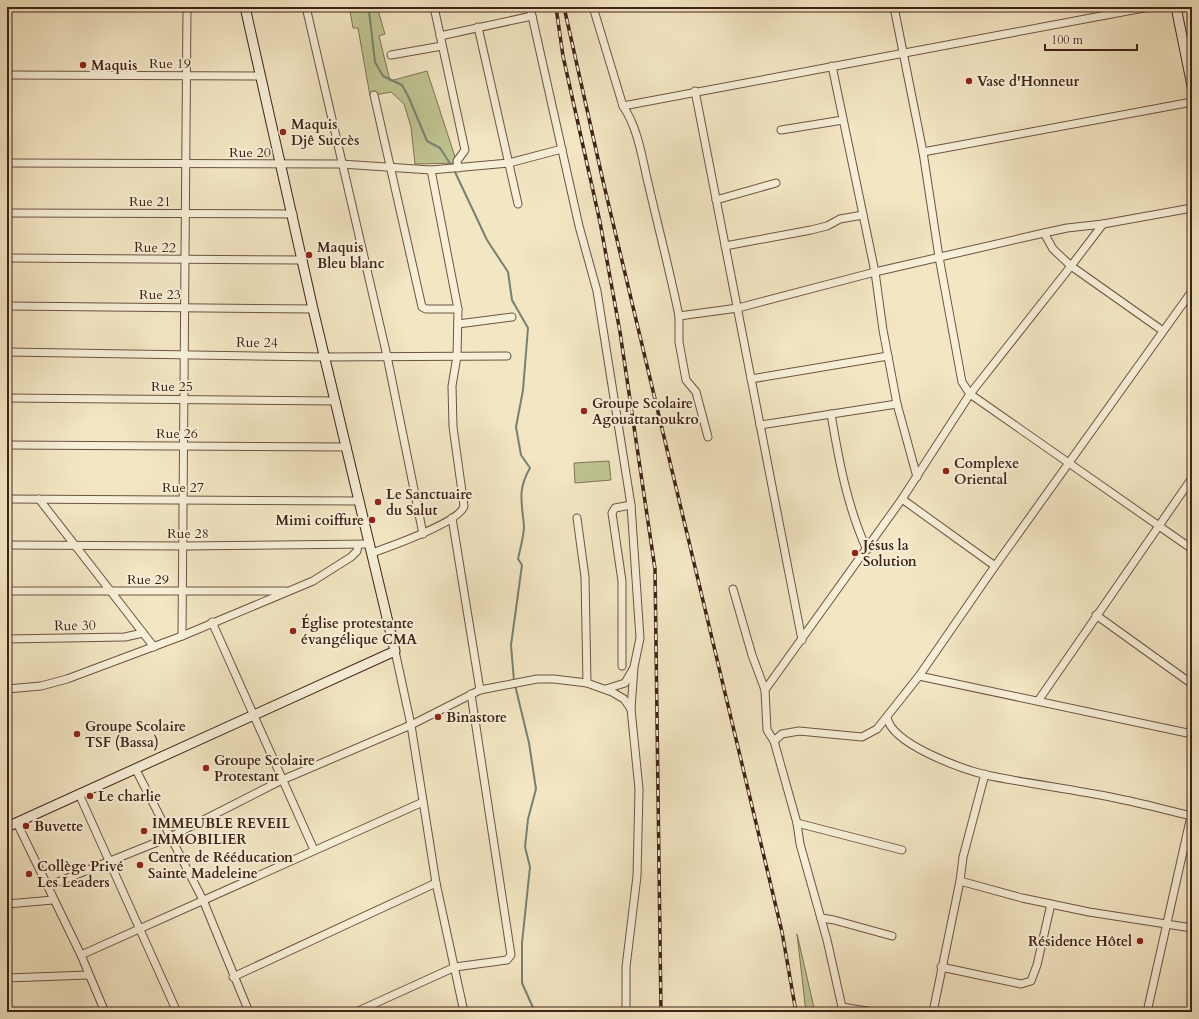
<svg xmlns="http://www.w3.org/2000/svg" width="1199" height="1019" font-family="Cardo,serif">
	<rect width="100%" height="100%" fill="#f3e6c3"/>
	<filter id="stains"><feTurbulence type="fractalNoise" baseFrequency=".005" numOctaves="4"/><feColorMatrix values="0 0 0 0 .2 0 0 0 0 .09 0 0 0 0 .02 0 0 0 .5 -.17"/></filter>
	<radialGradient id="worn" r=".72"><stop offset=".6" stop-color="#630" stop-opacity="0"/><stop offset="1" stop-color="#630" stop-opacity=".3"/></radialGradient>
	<g fill="#bfc491" stroke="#807354">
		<polygon points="333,7 377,7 385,34 379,36 390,81 427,71 457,163 415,164 411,127 404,104 391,92 370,96 358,28 353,28 350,11 334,11"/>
		<polygon points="609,461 611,480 575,483 574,463"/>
		<polygon points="797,934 815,1012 806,1012"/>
	</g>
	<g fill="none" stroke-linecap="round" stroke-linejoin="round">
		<g stroke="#778172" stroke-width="2">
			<polyline points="365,7 369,11 375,62 383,76 402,85 409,98 427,141 440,148 451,165"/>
			<path d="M 455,172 L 487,240 L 508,272 L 512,300 L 528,328 L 523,390 L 516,427 L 521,455 L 530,468 C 517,490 522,503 524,526 C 524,536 520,549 518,559 L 522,565 L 511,645 L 514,681"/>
			<polyline points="515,685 529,743 536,789 528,819 525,847 530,867 522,943 522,983 535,1012"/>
		</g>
		<g stroke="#6e5341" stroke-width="9">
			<g id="street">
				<polyline points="306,7 387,356 423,534"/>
				<polyline points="434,7 465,150 457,161 458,168"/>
				<polyline points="530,7 579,226 597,291 631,505 640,638 634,667 631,709 639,789 637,876 626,967 626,1012"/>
				<path d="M 593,7 L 623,106 C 639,130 642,159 649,187 C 659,230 670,272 679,316 L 738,308 L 875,272 L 1044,233 L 1067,228 L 1103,224 L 1192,208"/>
				<polyline points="894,7 923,152 939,257 962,382 970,394 1192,549"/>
				<polyline points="478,27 518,204"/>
				<polyline points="440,36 532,16"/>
				<polyline points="391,55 442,46"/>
				<polyline points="832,66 875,272 883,330 897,404 917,477"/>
				<polyline points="7,75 261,76"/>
				<polyline points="695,91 802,640"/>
				<polyline points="374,95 422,307 426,309 458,309"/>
				<polyline points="623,106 1149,7"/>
				<polyline points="781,130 843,120"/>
				<polyline points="923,152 1192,102"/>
				<polyline points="7,163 341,164 431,170 509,163 562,149"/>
				<polyline points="716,200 776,183"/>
				<polyline points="7,213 293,214"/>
				<polyline points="1044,233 1053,249 1071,266 1103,224"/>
				<polyline points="725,246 811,230 827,226 840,219 863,215"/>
				<polyline points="7,258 303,260"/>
				<polyline points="7,306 313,309"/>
				<polyline points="679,316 679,342 686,380 696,392 708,437"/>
				<polyline points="458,324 512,317"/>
				<polyline points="7,352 324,357 507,356"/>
				<polyline points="751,379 888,356"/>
				<polyline points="7,398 336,401"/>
				<path d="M 831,414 C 839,461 847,506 867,550"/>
				<polyline points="760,425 897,404"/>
				<polyline points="7,445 347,447"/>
				<polyline points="7,499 360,501"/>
				<polyline points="39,499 154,647"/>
				<polyline points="902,499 995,566"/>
				<polyline points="452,518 480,690"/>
				<polyline points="577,518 585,577 587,683"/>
				<polyline points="7,545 183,546 370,544"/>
				<path d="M 372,553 C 389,547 460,522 464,506 L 453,427 L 452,386 L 457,356 L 458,309 L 431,170"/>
				<polyline points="733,589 752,655 765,690 767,730 774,741 797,823 800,844 827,940 842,1007 841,1012"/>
				<polyline points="7,591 285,591"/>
				<polyline points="1096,615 1192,684"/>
				<polyline points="212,622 314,850"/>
				<polyline points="182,636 187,7"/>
				<polyline points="7,639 125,637 143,633"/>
				<polyline points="395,651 411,725 436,883 464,1012"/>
				<polyline points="622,666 622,581 612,513 615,508 631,505"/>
				<polyline points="919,676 1192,734"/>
				<polyline points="7,689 41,686 67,679 182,636 313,581 351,557 357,551 358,545"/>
				<polyline points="606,689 625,683 633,669"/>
				<polyline points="765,690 902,499 970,394 1071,266 1163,331"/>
				<polyline points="1038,701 1192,478"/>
				<path d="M 887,717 C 891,744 962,769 986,775 C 1029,784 1072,789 1115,798 C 1141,803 1166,810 1192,816"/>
				<polyline points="774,741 782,734 799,731 862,737 877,729 919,676 995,566 1192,291"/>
				<polyline points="135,768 203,900 249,1012"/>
				<polyline points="79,794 177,1012"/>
				<polyline points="17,823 81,955 105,1012"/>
				<polyline points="797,823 902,850"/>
				<polyline points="960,881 1022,898 1089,912 1192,928"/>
				<polyline points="48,886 170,837 282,780 411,725 480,690 537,679 554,679 587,683 612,692 624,699 631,709"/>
				<polyline points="7,904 53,900"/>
				<polyline points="821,918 834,920 892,936"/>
				<polyline points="81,955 423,802"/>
				<polyline points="941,967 1021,984 1031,981 1037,965 1051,904"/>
				<polyline points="233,977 436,883"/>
				<polyline points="7,978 88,975"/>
				<polyline points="842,1007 873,1012"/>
				<polyline points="356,1012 455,967 507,960 511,955 471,694"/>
				<polyline points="933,1012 960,881 963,857 985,774"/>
				<polyline points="1147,1012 1191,816 1192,798"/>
			</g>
		</g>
		<g stroke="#412216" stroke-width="11">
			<g id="secondary">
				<polyline points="1176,7 1192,86"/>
				<polyline points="7,827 395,651 313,309 245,7"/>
			</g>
		</g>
		<use href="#street" stroke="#f7efd8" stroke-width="7"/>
		<use href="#secondary" stroke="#f7efd8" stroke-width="9"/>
		<g stroke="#412216" stroke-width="3.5">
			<g id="rail">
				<polyline points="556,7 563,56 600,222 620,332 655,569 661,1012"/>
				<polyline points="564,7 603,181 782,932 796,1012"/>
			</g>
		</g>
		<use href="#rail" stroke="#f7efd8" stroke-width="2" stroke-dasharray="6" stroke-linecap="butt"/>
	</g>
	<g fill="#8f2418" stroke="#f7efd8" stroke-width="1.5">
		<circle cx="83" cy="65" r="4"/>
		<circle cx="969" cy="81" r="4"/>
		<circle cx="283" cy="132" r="4"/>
		<circle cx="309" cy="255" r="4"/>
		<circle cx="584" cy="411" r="4"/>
		<circle cx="946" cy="471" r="4"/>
		<circle cx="378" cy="502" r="4"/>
		<circle cx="372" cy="520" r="4"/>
		<circle cx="855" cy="553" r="4"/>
		<circle cx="293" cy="631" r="4"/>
		<circle cx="438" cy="717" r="4"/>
		<circle cx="77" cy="734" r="4"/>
		<circle cx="206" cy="768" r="4"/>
		<circle cx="90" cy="796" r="4"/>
		<circle cx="26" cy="826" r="4"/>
		<circle cx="144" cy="831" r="4"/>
		<circle cx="140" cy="865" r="4"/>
		<circle cx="29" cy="874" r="4"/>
		<circle cx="1140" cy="941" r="4"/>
	</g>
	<g text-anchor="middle" stroke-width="4" stroke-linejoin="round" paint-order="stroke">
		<g font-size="14" fill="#412216" stroke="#f7efd8">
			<text x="170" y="68">Rue 19</text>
			<text x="250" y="157">Rue 20</text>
			<text x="150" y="206">Rue 21</text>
			<text transform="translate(155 247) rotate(1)" y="5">Rue 22</text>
			<text x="160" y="299">Rue 23</text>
			<text transform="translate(257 342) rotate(1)" y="5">Rue 24</text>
			<text x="172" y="391">Rue 25</text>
			<text x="177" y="438">Rue 26</text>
			<text x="183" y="492">Rue 27</text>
			<text x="188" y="538">Rue 28</text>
			<text x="148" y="584">Rue 29</text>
			<text transform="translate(75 625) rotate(-1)" y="5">Rue 30</text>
		</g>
		<g font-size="14" font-weight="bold" fill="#412216" stroke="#f7efd8" text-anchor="start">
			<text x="91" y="70">Maquis</text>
			<text x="977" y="86">Vase d'Honneur</text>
			<text x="291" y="129">Maquis<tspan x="291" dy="16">Djê Succès</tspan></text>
			<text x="317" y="252">Maquis<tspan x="317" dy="16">Bleu blanc</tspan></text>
			<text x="592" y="408">Groupe Scolaire<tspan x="592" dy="16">Agouattanoukro</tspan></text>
			<text x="954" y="468">Complexe<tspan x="954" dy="16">Oriental</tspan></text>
			<text x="386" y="499">Le Sanctuaire<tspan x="386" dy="16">du Salut</tspan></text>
			<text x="364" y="525" text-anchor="end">Mimi coiffure</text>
			<text x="863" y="550">Jésus la<tspan x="863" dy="16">Solution</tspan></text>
			<text x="301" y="628">Église protestante<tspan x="301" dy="16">évangélique CMA</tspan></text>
			<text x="446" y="722">Binastore</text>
			<text x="85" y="731">Groupe Scolaire<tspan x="85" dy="16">TSF (Bassa)</tspan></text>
			<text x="214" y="765">Groupe Scolaire<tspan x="214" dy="16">Protestant</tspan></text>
			<text x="98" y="801">Le charlie</text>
			<text x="152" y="828">IMMEUBLE REVEIL<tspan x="152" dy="16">IMMOBILIER</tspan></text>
			<text x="34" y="831">Buvette</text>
			<text x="148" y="862">Centre de Rééducation<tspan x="148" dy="16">Sainte Madeleine</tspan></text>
			<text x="37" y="871">Collège Privé<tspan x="37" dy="16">Les Leaders</tspan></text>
			<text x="1132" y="946" text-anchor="end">Résidence Hôtel</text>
		</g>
	</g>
	<rect width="1199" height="1019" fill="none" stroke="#f3e6c3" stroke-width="24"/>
	<rect x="8" y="8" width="1183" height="1003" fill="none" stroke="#412216" stroke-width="2"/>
	<rect x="12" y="12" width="1175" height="995" fill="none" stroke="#412216"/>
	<path d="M1045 44v6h92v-6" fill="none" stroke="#412216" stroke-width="2"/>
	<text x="1051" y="44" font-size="12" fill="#412216" stroke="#f7efd8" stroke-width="3" paint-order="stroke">100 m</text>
	<rect width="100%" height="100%" filter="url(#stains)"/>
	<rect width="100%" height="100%" fill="url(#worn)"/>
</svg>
